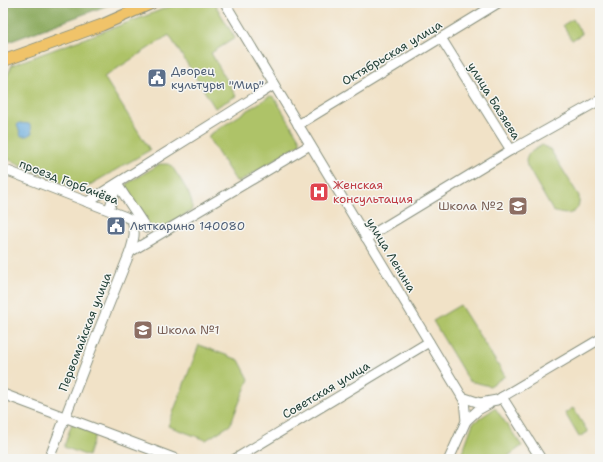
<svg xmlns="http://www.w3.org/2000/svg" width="603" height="462" font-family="'Shantell Sans',sans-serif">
	<rect width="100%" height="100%" fill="#f6f6f2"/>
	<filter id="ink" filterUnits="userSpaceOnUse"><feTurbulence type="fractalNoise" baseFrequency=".025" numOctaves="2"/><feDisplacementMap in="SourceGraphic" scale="8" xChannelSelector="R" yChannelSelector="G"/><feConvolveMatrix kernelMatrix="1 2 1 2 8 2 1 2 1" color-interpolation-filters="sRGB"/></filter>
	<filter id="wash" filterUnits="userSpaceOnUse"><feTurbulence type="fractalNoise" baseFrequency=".012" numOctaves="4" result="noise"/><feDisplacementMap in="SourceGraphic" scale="16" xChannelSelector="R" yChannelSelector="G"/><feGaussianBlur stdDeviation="0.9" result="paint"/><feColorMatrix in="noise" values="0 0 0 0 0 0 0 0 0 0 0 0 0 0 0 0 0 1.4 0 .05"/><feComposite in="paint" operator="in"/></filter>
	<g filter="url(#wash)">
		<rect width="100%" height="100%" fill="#f1e2c7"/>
		<g fill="#aec367" stroke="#66804e">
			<polygon points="178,3 214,3 235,38 211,53 236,96 215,108 169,35 104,77 150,150 88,186 73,188 3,157 3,86 12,65 148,15"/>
			<polygon points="573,19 582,34 572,40 563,25"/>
			<polygon points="270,96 274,97 300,140 300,144 241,181 236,181 209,139 209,135"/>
			<path d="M 542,145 L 550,149 L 579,196 C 581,214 568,217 553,211 L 527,166 L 526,161 L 528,154 Z"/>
			<path d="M 160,164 L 167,164 L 171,165 C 177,175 197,200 191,211 L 158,231 L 150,229 L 145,217 L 127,199 L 124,192 L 128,183 Z"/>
			<polygon points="460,305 505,376 490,386 469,381 433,321"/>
			<polygon points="199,345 239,360 249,379 230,425 206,440 168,426"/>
			<polygon points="495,408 522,446 504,459 460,459 473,423"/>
			<polygon points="573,408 588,432 579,437 565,413"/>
			<polygon points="72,423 96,432 88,456 64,447"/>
		</g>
		<polygon fill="#8aa95c" stroke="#547348" points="3,3 114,3 3,44"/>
		<polygon fill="#68aadc" stroke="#447488" points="19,123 29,124 31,127 32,133 27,136 21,136 17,125"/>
	</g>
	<g filter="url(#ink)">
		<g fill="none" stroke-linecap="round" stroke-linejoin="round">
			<g stroke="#88907e" stroke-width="11">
				<g id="minor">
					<polyline points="225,3 464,400 466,421 449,459"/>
					<polyline points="441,38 511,150 600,100"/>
					<polyline points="298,125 498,3"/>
					<path d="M 3,169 L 126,217 L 132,220 C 136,233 134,239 130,252 L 96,337 L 49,459"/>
					<polyline points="117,184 146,228"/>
					<polyline points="87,202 274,85"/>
					<polyline points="109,210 117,184"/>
					<polyline points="366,238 511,150"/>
					<polyline points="130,252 310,145"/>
					<polyline points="3,394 176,459"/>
					<polyline points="462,397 480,403 497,400 600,339"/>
					<polyline points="502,397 541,459"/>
					<polyline points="466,421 478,410 489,404"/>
					<polyline points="235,459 429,342"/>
				</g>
			</g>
			<g stroke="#88907e" stroke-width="13">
				<polyline id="major" points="3,61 102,25 152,3"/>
			</g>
			<use href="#minor" stroke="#fff" stroke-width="9"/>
			<use href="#major" stroke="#f0c369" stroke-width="11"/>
		</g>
	</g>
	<defs>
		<g id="civic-square" transform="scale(1)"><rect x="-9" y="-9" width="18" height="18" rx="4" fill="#5c6f8a" stroke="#f6f6f2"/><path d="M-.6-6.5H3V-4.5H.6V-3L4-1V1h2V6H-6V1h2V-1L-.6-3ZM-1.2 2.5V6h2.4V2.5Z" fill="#fff"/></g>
		<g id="hospital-square" transform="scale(1)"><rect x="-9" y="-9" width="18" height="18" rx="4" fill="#e0444e" stroke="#f6f6f2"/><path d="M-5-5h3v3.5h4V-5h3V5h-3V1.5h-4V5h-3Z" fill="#fff"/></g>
		<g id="school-square" transform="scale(1)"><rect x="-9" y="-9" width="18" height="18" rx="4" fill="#8d6e63" stroke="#f6f6f2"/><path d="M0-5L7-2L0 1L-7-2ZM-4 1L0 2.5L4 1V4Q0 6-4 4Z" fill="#fff"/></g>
	</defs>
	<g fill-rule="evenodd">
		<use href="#civic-square" x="157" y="78"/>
		<use href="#hospital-square" x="319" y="192"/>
		<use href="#school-square" x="518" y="206"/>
		<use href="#civic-square" x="116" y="226"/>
		<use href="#school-square" x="143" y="330"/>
	</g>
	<g text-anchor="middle" stroke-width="3" stroke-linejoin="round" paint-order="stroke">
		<g font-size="12" fill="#1f3d34" stroke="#f6f6f2">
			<text transform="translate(392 53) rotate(-31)" y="4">Октябрьская улица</text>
			<text transform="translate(494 101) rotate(58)" y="4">улица Базяева</text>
			<text transform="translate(69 182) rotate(21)" y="4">проезд Горбачёва</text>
			<text transform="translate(391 255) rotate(59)" y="4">улица Ленина</text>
			<text transform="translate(85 332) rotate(-69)" y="4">Первомайская улица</text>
			<text transform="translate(326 390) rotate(-31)" y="4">Советская улица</text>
		</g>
		<g font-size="12" fill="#4e5e75" stroke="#f6f6f2" text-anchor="start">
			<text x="171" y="75">Дворец<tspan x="171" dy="14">культуры "Мир"</tspan></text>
			<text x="130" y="230">Лыткарино 140080</text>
		</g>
		<g font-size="12" fill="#be3a42" stroke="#f6f6f2" text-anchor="start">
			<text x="333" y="189">Женская<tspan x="333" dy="14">консультация</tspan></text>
		</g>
		<g font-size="12" fill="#785e54" stroke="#f6f6f2" text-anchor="end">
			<text x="504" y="210">Школа №2</text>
			<text x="157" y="334" text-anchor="start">Школа №1</text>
		</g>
	</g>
	<rect width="603" height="462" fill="none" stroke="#f6f6f2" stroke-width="16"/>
</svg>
